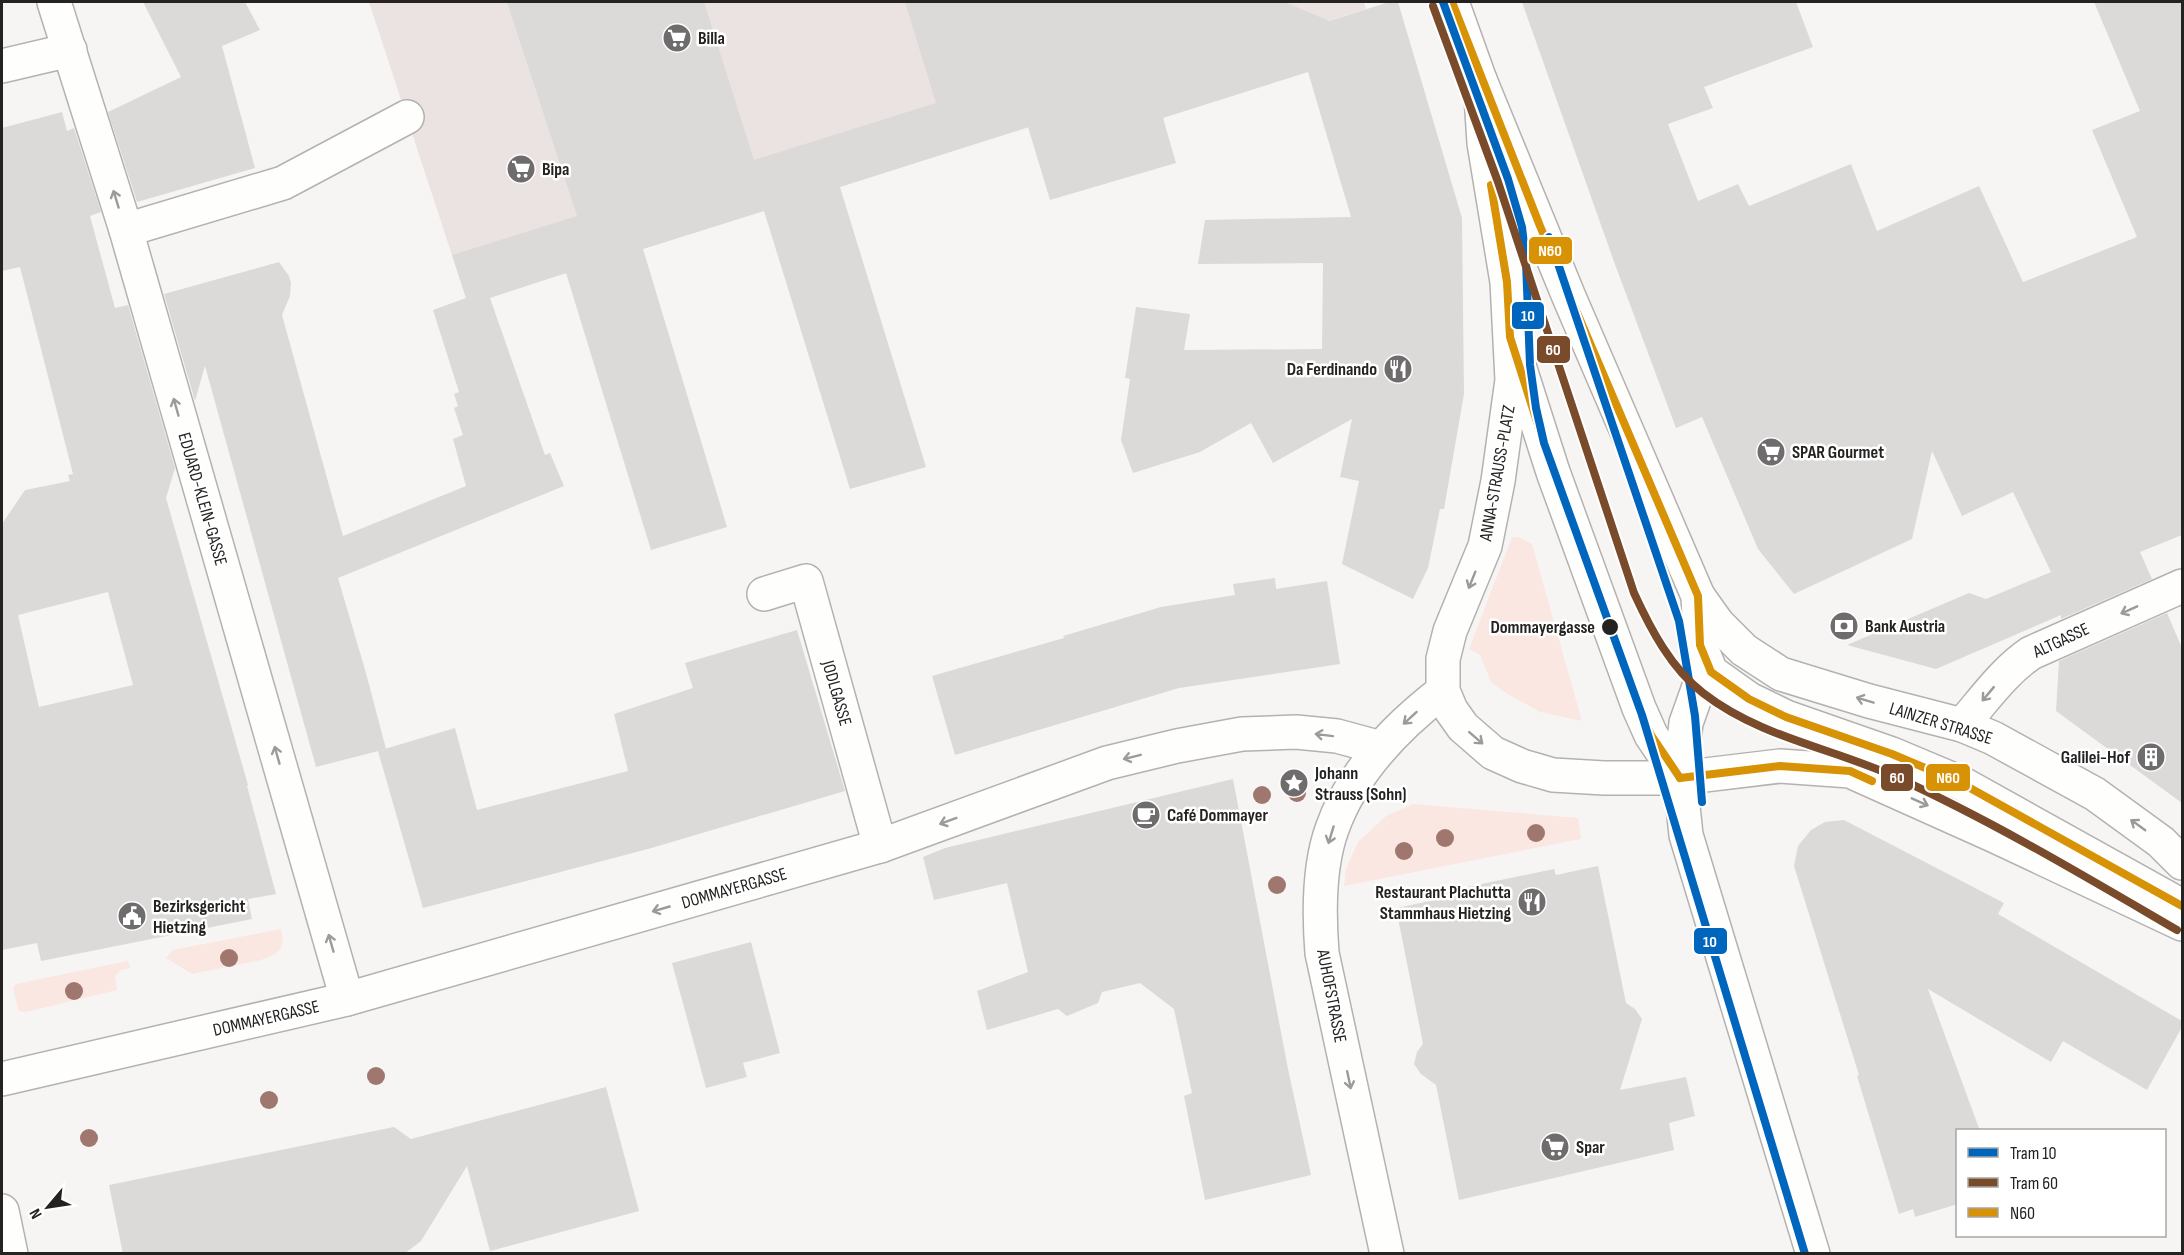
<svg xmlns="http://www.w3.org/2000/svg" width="2184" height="1255" font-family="'Sofia Sans Condensed',sans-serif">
	<rect width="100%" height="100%" fill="#f7f5f4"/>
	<polygon fill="#eae3e1" points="369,2 1364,2 1366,9 1233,51 1046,122 468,304"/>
	<g fill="#fbe7e1">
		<polygon points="1512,537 1521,538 1532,544 1582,721 1540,712 1504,692 1491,682 1480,655 1469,649"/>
		<polygon points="1413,804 1578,818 1581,839 1344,886 1346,869 1358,842 1386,816"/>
		<path d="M 281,929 C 286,948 279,954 261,960 L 192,974 L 166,958 L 173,950 Z"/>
		<polygon points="127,961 131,968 121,970 115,976 117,990 26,1012 19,1011 18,1009 13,988 16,984"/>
	</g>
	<g fill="#dbdad8" fill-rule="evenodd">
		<polygon points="143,2 245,2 260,30 222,46 255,168 137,202 108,112 181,77"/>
		<polygon points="507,2 704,2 754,160 936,103 905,2 1285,2 1329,21 1389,2 1398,2 1462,218 1464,394 1444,509 1440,509 1428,568 1413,599 1342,564 1359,481 1340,477 1352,419 1273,463 1251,423 1200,452 1133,473 1121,440 1130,379 1125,378 1136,307 1190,314 1184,350 1322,349 1323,263 1198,264 1205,220 1351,217 1308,72 1163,118 1176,163 1050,200 1028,127 840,187 926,467 850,489 764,211 643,249 727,527 651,550 566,273 490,298 545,455 550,453 564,486 338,578 366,673 386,749 316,767 205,366 195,401 164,294 279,262 289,276 291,283 290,296 282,315 343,536 466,486 453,439 463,435 454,408 458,406 454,394 459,392 433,310 466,298 452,255 577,216"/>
		<polygon points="1522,2 1796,2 1813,47 1704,87 1713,108 1668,124 1698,201 1738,184 1749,206 1851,164 1877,231 1979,186 2023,282 2137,237 2092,130 2140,111 2094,2 2182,2 2182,535 2140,552 2152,579 2061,619 2061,615 1936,669 1847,645 1969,593 1986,599 2051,572 2013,492 1962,516 1932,451 1912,539 1794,594 1758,549 1702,417 1676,428 1613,259"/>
		<path d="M 62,112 L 67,131 L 74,128 L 101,212 L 90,216 L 115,308 L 128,305 L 175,468 L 166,498 L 248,785 L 247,786 L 276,894 L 248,899 L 252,919 L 41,961 L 37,943 L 2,950 L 2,524 L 25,490 L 70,481 L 68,475 L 73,474 L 20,267 L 2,271 L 2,128 ZM 108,592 L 133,685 L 39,707 L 18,615 Z"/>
		<polygon points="1275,578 1276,589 1327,581 1340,664 1179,688 955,755 932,676 1064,638 1063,636 1161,607 1235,595 1233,584"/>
		<polygon points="2167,613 2182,648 2182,803 2056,711 2059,661"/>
		<polygon points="797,630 845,791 648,849 423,908 378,751 455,728 477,810 628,771 614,714 693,688 685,663"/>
		<polygon points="1233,779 1288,1069 1311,1175 1205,1200 1184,1096 1192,1093 1174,1009 1140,983 1102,992 1098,1003 1067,1016 1058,1009 987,1030 977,991 1028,972 1007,883 934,900 923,857 945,848"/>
		<polygon points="1844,820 2004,903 1998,914 2182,1021 2182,1027 2147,1090 2063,1041 2051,1062 1928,989 1980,1131 1958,1131 1958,1204 1915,1217 1913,1209 1899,1214 1857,1076 1859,1075 1794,866 1798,846 1811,830 1825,822"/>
		<polygon points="1598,866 1626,1003 1635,1009 1642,1019 1620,1090 1686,1077 1695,1116 1669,1123 1674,1150 1459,1200 1436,1085 1421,1074 1414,1064 1417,1052 1423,1044 1396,908 1440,899 1438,893 1554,869 1556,875"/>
		<polygon points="751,942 780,1053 743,1063 747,1077 706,1088 672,963"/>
		<polygon points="606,1087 639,1211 490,1251 467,1166 421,1241 404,1254 123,1254 109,1185 394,1127 411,1139"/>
	</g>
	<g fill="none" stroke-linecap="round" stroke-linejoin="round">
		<g stroke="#b4b2b1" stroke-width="36">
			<g id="minor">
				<polyline points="54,2 126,230 347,999"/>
				<polyline points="2,66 70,50"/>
				<polyline points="126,230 283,183 407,117"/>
				<polyline points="1513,347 1553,472 1639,708 1651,735 1680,778"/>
				<polyline points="764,594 806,581 880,846"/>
				<polyline points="1700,645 1711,672 1749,699 1786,717 1892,754 1961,783 2182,906"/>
				<path d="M 1962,725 C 1984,700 2003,672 2031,653 L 2182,586"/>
				<polyline points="2,1079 347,999 880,846 1107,763 1177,746 1242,734 1296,732 1337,736 1381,748"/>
				<path d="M 1387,1254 L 1322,953 C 1319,915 1319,865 1332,829 C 1352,772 1396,727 1443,691"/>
			</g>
		</g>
		<g stroke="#b4b2b1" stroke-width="36">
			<g id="major">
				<polyline points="1452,2 1480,80 1569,297 1698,596 1702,678 1686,723 1680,778 1686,835 1813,1254"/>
				<polyline points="1480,80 1484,143 1507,282 1512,380 1498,481 1485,546 1450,631 1443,659 1443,691 1451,710 1463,727 1493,753 1522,766 1553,775 1604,778 1680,778 1780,766 1850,771 1995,836 2182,924"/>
				<polyline points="1698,596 1718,624 1744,650 1781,674 1869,701 1962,725 1993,738 2095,794 2161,842 2182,863"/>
				<polyline points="2,1211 11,1254"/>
			</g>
		</g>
		<use href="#minor" stroke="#fefefd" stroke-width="33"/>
		<use href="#major" stroke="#fefefd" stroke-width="33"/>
		<g stroke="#fff" stroke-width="12">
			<g id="bus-1">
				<polyline points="1452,2 1540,226 1698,596 1700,645 1711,672 1749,699 1786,717 1892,754 1961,783 2182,906"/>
				<polyline points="1491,185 1507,282 1510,337 1553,472 1639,708 1651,735 1680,778"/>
				<polyline points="1680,778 1780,766 1850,771 1872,781"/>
			</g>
		</g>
		<use href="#bus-1" stroke="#d79205" stroke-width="8"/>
		<g stroke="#fff" stroke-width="12">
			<g id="tram-1">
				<polyline points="1443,2 1508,179 1522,227 1526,262 1530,365 1536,408 1544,443 1642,715 1805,1254"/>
				<polyline points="1549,237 1679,621 1695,716 1702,802"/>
			</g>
		</g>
		<g stroke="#fff" stroke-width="12">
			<path id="tram-2" d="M 1433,6 L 1498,182 L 1634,593 C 1651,630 1671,668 1703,693 C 1761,738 1833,748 1898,778 C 1994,822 2086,877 2177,930"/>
		</g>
		<use href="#tram-1" stroke="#0065bd" stroke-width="8"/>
		<use href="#tram-2" stroke="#7a4b2a" stroke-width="8"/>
	</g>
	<g fill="#9f776e">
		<circle cx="1297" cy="793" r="9"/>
		<circle cx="1262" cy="795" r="9"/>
		<circle cx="1536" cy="833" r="9"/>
		<circle cx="1445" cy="838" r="9"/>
		<circle cx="1404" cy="851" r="9"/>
		<circle cx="1277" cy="885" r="9"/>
		<circle cx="229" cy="958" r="9"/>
		<circle cx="74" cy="991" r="9"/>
		<circle cx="376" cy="1076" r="9"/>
		<circle cx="269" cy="1100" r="9"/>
		<circle cx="89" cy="1138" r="9"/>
	</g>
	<defs><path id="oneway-shaft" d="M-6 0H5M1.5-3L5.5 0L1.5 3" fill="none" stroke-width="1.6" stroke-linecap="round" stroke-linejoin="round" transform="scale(1.5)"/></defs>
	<g stroke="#9c9b9a">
		<use href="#oneway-shaft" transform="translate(116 199) rotate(-107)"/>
		<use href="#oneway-shaft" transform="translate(176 407) rotate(-106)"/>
		<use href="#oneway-shaft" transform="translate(1472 580) rotate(112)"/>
		<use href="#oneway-shaft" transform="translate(2129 610) rotate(156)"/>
		<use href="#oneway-shaft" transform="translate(1988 694) rotate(130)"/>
		<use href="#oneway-shaft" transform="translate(1865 700) rotate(-163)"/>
		<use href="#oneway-shaft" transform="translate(1410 718) rotate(138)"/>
		<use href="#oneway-shaft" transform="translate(1324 735) rotate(-173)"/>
		<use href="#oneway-shaft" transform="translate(1476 738) rotate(41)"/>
		<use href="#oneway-shaft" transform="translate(277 755) rotate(-106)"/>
		<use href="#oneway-shaft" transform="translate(1132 757) rotate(166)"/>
		<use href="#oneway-shaft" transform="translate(1920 802) rotate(24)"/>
		<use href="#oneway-shaft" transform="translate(948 821) rotate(160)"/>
		<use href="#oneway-shaft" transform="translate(2138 825) rotate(-144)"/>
		<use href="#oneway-shaft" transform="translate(1331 835) rotate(107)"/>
		<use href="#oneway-shaft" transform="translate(661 909) rotate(164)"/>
		<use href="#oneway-shaft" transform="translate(331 943) rotate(-106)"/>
		<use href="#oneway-shaft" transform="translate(1349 1080) rotate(78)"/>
	</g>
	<defs>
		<g id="supermarket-disc" transform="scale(1.5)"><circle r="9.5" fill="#6e6c6c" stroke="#fff"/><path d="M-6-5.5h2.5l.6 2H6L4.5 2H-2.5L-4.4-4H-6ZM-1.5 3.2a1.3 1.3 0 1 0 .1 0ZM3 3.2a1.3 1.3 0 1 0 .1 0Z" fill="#fff"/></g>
		<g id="restaurant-disc" transform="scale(1.5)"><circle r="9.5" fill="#6e6c6c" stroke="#fff"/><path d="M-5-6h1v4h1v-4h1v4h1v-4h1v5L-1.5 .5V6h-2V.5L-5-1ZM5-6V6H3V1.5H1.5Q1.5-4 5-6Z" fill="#fff"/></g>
		<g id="bank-disc" transform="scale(1.5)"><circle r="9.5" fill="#6e6c6c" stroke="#fff"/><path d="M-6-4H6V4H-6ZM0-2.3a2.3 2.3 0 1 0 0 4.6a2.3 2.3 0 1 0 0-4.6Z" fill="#fff"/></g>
		<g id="building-disc" transform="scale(1.5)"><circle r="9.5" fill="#6e6c6c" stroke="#fff"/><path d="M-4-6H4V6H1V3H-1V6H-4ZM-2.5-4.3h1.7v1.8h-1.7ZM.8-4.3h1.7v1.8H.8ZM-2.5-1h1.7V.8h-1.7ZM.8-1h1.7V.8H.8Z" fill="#fff"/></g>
		<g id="sight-disc" transform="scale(1.5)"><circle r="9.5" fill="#6e6c6c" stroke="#fff"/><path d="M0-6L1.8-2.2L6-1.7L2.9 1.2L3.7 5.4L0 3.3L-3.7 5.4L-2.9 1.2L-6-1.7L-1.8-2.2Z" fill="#fff"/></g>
		<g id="cafe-disc" transform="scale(1.5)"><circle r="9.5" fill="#6e6c6c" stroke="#fff"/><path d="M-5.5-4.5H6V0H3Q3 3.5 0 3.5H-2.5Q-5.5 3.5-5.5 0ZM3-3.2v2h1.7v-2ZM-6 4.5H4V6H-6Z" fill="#fff"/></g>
		<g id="civic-disc" transform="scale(1.5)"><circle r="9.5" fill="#6e6c6c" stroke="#fff"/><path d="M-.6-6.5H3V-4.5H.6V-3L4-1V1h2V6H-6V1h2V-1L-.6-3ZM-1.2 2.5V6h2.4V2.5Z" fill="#fff"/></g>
	</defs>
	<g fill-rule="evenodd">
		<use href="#supermarket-disc" x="677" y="38"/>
		<use href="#supermarket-disc" x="521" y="169"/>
		<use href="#restaurant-disc" x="1398" y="369"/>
		<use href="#supermarket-disc" x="1771" y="452"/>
		<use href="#bank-disc" x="1844" y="626"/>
		<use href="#building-disc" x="2151" y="757"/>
		<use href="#sight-disc" x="1294" y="783"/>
		<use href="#cafe-disc" x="1146" y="815"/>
		<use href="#restaurant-disc" x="1532" y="902"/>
		<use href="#civic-disc" x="132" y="916"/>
		<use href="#supermarket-disc" x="1555" y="1147"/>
	</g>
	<circle fill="#242322" stroke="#fff" stroke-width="2" cx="1610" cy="627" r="9"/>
	<g text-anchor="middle" stroke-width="5" stroke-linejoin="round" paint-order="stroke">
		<g font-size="18" font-weight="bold" fill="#242322" stroke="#fff" text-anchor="start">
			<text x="698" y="44">Billa</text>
			<text x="542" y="175">Bipa</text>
			<text x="1377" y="375" text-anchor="end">Da Ferdinando</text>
			<text x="1792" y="458">SPAR Gourmet</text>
			<text x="1865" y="632">Bank Austria</text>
			<text x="2130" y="763" text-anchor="end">Galilei-Hof</text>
			<text x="1315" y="779">Johann<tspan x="1315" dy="21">Strauss (Sohn)</tspan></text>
			<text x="1167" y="821">Café Dommayer</text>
			<text x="1511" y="898" text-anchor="end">Restaurant Plachutta<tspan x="1511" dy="21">Stammhaus Hietzing</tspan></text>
			<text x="153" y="912">Bezirksgericht<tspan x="153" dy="21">Hietzing</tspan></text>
			<text x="1576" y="1153">Spar</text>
		</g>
		<g font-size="18" fill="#242322" stroke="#fff">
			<text transform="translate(1497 473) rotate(-80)" y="6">ANNA-STRAUSS-PLATZ</text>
			<text transform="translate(203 499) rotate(74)" y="6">EDUARD-KLEIN-GASSE</text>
			<text transform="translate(2061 640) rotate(-25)" y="6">ALTGASSE</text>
			<text transform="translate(837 693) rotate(74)" y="6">JODLGASSE</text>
			<text transform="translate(1941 723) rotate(17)" y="6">LAINZER STRASSE</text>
			<text transform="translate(734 888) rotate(-16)" y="6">DOMMAYERGASSE</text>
			<text transform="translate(1332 996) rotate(79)" y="6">AUHOFSTRASSE</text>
			<text transform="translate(266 1018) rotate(-13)" y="6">DOMMAYERGASSE</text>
		</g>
		<g font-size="18" font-weight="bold" fill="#242322" stroke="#fff" text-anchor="end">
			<text x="1595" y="633">Dommayergasse</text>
		</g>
	</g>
	<g stroke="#fff" stroke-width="2">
		<rect x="1528" y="236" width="45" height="29" rx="6" fill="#d79205"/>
		<rect x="1511" y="301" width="34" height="29" rx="6" fill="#0065bd"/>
		<rect x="1536" y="335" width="35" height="29" rx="6" fill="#7a4b2a"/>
		<rect x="1925" y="763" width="46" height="29" rx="6" fill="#d79205"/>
		<rect x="1880" y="763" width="34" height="29" rx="6" fill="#7a4b2a"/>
		<rect x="1693" y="927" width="35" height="28" rx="6" fill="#0065bd"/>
	</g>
	<g font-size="16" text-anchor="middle" font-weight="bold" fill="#fff">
		<text x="1550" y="256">N60</text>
		<text x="1528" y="321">10</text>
		<text x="1553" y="355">60</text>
		<text x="1948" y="783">N60</text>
		<text x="1897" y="783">60</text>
		<text x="1710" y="947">10</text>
	</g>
	<rect width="2184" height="1255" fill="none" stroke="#242322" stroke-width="6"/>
	<rect x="1956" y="1129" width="210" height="108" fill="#ffffff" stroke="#a7a7a7" stroke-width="1.5"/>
	<rect x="1968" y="1148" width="30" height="9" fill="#0065bd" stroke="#a7a7a7" stroke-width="1.5"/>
	<text x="2010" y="1159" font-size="18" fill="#242322">Tram 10</text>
	<rect x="1968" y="1178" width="30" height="9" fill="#7a4b2a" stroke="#a7a7a7" stroke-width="1.5"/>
	<text x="2010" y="1189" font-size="18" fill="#242322">Tram 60</text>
	<rect x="1968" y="1208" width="30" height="9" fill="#d79205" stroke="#a7a7a7" stroke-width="1.5"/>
	<text x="2010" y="1219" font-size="18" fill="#242322">N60</text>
	<g transform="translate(48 1207) rotate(241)" stroke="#ffffff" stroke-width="4.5" paint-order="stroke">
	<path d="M0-4.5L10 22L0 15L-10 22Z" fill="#242322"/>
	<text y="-9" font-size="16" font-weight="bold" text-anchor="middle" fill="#242322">N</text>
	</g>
</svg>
